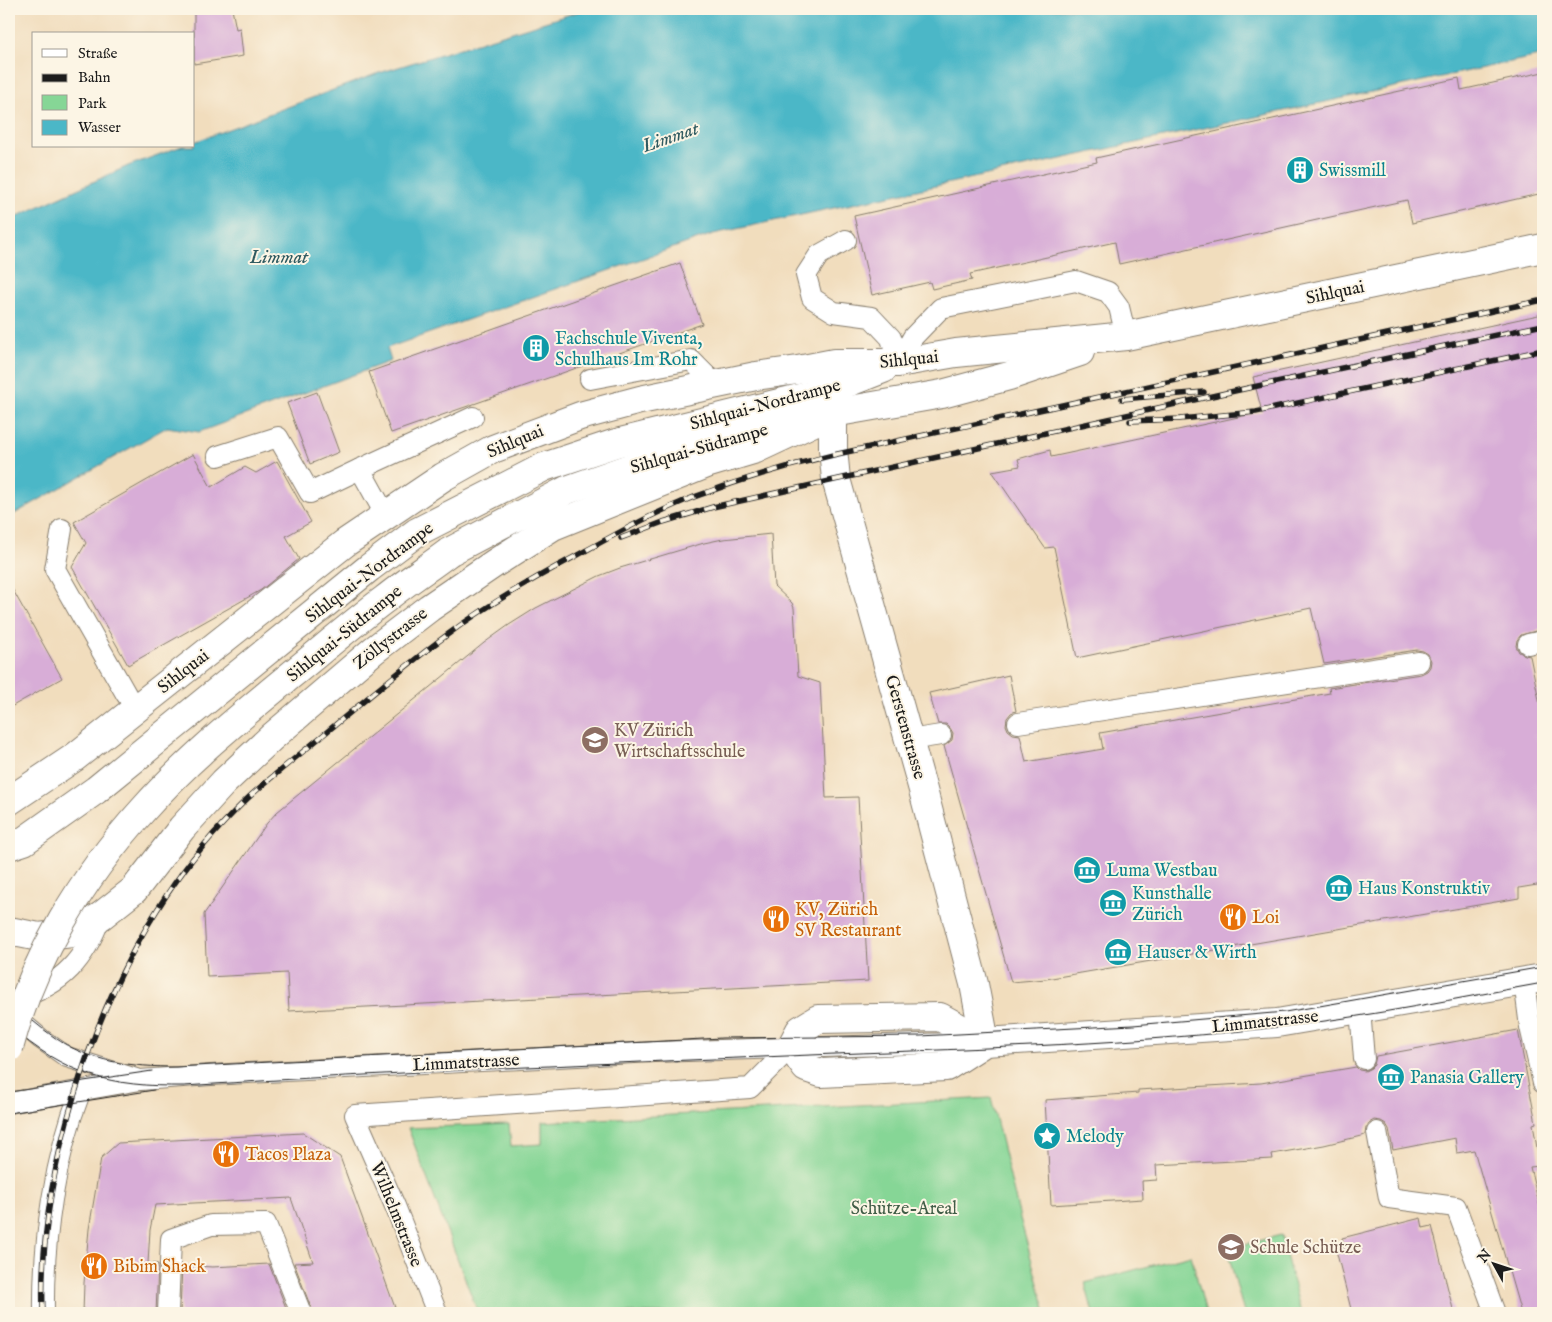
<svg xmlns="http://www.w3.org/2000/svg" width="1552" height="1322" font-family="'IM FELL English',serif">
	<rect width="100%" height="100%" fill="#fcf5e5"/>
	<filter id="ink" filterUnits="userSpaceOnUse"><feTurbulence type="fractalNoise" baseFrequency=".02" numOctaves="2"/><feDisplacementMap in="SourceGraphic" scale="10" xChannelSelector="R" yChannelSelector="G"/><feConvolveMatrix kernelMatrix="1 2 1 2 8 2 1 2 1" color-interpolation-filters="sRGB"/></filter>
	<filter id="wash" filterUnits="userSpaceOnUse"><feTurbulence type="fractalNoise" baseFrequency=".0096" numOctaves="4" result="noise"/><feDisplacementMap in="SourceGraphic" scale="20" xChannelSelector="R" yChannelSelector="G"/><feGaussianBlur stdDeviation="1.12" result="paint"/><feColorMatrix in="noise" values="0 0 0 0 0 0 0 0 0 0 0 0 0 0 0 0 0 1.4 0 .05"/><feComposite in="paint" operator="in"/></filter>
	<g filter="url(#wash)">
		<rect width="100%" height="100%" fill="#f1ddbd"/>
		<g fill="#86d696" stroke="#517959">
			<polygon points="991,1098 1020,1218 1046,1313 478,1313 408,1128 509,1124 511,1146 542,1144 542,1122"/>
			<polygon points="1281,1235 1301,1313 1244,1313 1227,1249"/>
			<polygon points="1191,1255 1206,1313 1093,1313 1085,1283"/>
		</g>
		<polygon fill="#4bb7c7" stroke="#346a72" points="587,9 1543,9 1543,55 713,234 387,348 391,361 199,432 167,427 9,517 9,220 128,166 182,146 194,146 194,142 376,74"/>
		<g id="blocks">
			<g fill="#d8add7">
				<polygon points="194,9 232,9 236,29 240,28 243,56 194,64"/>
				<polygon points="1543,72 1543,193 1412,223 1407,200 1119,264 1115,242 970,274 972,280 932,289 930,282 872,295 854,216 1097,162 1096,158 1459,78 1461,90"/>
				<polygon points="680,263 702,324 391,433 369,372"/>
				<polygon points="1543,314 1543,629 1521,635 1517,640 1516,646 1519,652 1525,655 1530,656 1543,720 1543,884 1519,888 1519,898 1046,979 1011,982 944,746 952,740 953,733 950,728 946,724 938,724 929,693 1009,675 1016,711 1011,713 1007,718 1006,725 1008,730 1013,734 1020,735 1026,762 1103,749 1100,733 1330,693 1329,688 1421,674 1427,671 1430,667 1431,661 1428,654 1423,651 1417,650 1324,664 1311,608 1077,658 1054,547 1045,548 992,471 1020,466 1018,459 1050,450 1051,457 1262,412 1253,377"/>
				<polygon points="317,392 339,452 310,464 287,403"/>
				<polygon points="193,454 211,487 245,467 256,473 277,461 311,522 286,536 299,559 261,590 128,665 72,567 86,543 74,522"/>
				<polygon points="771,534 774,586 792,603 794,608 798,676 820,683 826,798 858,797 868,981 289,1011 287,973 207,977 204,914 267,823 277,812 484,643 509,625 536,608 599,576 620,568 704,543 723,539"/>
				<polygon points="9,583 62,678 9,708"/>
				<polygon points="1518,1030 1536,1123 1533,1124 1540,1166 1530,1167 1543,1220 1543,1313 1521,1313 1474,1150 1457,1153 1455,1138 1393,1150 1389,1129 1386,1124 1381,1121 1374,1120 1369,1123 1366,1128 1365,1135 1324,1145 1272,1154 1273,1159 1156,1165 1157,1180 1142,1181 1143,1199 1051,1205 1045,1100 1138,1093 1138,1090 1261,1083 1356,1067 1359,1070 1365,1071 1371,1068 1374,1065 1376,1056"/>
				<polygon points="303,1133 340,1157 397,1313 313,1313 294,1263 313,1262 291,1198 155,1205 150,1230 148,1263 158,1264 156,1313 83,1313 84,1283 89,1229 101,1158 118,1143"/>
				<polygon points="1421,1218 1423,1228 1432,1226 1454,1313 1352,1313 1336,1250 1344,1248 1342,1238"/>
				<polygon points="269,1264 288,1313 180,1313 182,1265 212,1267"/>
			</g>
		</g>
	</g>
	<g filter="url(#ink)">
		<use href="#blocks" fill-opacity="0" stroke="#867c6c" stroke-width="1"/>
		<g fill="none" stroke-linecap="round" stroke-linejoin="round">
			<g stroke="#867c6c" stroke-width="22">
				<g id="service">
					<polyline points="846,240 819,255 806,275 812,298 834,312 871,317 891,338 898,363"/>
					<polyline points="898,363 913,337 941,308 1076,281 1108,292 1119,307 1126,336"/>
					<polyline points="590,379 691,360 715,384"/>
					<polyline points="218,456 278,437 310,493 360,469"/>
					<polyline points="385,514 360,469 473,417"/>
					<polyline points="62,529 55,569 126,694 136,708"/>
					<polyline points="1528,644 1543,641"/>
					<polyline points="1018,723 1419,662"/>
					<polyline points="909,740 941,735"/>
					<polyline points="1524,981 1530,1027 1543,1083"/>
					<path d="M 18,998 C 63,985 85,959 101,916"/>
					<polyline points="1360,1009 1364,1059"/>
					<polyline points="9,1012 41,1039 67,1057 136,1079"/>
					<polyline points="9,1103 140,1080 211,1075 654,1052 985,1042"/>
					<polyline points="1377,1132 1389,1198 1456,1207 1495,1313"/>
					<path d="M 44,1313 C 43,1239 54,1159 81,1090"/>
					<polyline points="168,1313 171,1239 211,1225 266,1224 301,1313"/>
					<polyline points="437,1313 395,1206 355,1115 750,1088 791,1047"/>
				</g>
			</g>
			<g stroke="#867c6c" stroke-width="30">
				<g id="minor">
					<polyline points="833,413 833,449 836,479 923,790 974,984 985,1042"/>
					<polyline points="985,1042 940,1017 818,1019 800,1030 791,1047 806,1068 821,1073 946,1067 985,1042 1277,1023 1543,978"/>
				</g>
			</g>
			<g stroke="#867c6c" stroke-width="30">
				<g id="tertiary">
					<polyline points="449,552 567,490 666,455 722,437 772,426 833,413 942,394 1009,376 1080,352"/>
					<polyline points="9,801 75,757 345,543 443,477 493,449 580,416 640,400 756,376 798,370 834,363 898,363 956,353 1126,336 1543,248"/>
					<polyline points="9,846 24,841 96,790 369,568 417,532 544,467 616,443 824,392 883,369"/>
					<polyline points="9,931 39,937 72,933 101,916 134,890 182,828 224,782 272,737 374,650 429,608 495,563 553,526 709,463 756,449 833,413"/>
				</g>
			</g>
			<use href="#service" stroke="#fff" stroke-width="20"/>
			<use href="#minor" stroke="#fff" stroke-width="28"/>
			<use href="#tertiary" stroke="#fff" stroke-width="28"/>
			<g stroke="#1c1c1c" stroke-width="1">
				<path d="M 9,1000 C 23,1013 38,1026 54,1037 C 89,1062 133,1067 176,1067 L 722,1038 L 920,1036 L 1133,1025 L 1285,1012 L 1543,967"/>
				<path d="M 9,1026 C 66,1075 110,1087 184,1086 C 401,1071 618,1063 835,1054 C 985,1048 1137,1044 1286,1026 C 1373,1016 1458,998 1543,983"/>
				<polyline points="9,1092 152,1071"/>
				<polyline points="9,1113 154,1090"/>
			</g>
			<g stroke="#1c1c1c" stroke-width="5.5">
				<g id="rail">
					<polyline points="1122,399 1204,392"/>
					<polyline points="1130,421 1180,419 1256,412 1543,350"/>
					<polyline points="621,538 663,522 713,507 1239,390 1543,325"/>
					<path d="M 43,1313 C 38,1175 90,1011 166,896 C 189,861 217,828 247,799 C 273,775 302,753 329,730 C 368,698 406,665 447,635 C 487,605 531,580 576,556 C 614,535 653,513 694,497 C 739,480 786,466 833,455 L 1543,300"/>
				</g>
			</g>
			<use href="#rail" stroke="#fcf5e5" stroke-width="4" stroke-dasharray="11" stroke-linecap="butt"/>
			<g stroke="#867c6c" stroke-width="30" stroke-linecap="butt">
				<path id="tertiary-bridge" d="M 9,1048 C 32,960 82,877 143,810 C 187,760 240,717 291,675 C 322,650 353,623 385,599 C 406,582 428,568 449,552"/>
			</g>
			<use href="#tertiary-bridge" stroke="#fff" stroke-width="28"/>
		</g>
	</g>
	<defs>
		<g id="building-disc" transform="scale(1.4375)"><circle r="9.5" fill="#0f9aa8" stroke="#fcf5e5"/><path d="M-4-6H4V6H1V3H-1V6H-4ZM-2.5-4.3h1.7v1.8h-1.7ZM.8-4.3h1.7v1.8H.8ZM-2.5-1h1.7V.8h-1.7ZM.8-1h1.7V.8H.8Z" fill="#fff"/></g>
		<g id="university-disc" transform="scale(1.4375)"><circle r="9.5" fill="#8d6e63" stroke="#fcf5e5"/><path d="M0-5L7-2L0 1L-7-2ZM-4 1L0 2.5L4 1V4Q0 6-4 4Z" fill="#fff"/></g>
		<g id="museum-disc" transform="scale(1.4375)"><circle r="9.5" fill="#0f9aa8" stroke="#fcf5e5"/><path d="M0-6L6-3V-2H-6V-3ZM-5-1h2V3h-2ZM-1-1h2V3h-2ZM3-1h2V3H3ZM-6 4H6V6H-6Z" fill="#fff"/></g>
		<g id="restaurant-disc" transform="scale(1.4375)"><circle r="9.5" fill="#e8710a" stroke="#fcf5e5"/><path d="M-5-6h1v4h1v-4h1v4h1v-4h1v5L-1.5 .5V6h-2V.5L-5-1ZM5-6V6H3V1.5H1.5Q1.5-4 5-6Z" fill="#fff"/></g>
		<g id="sight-disc" transform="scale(1.4375)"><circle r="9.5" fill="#0f9aa8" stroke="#fcf5e5"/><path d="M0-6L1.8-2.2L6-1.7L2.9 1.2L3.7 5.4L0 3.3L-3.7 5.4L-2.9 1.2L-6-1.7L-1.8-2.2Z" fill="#fff"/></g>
		<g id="school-disc" transform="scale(1.4375)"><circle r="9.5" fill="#8d6e63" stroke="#fcf5e5"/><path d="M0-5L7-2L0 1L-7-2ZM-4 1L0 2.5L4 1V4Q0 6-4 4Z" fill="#fff"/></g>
	</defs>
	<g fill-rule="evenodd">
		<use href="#building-disc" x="1300" y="170"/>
		<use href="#building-disc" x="536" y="348"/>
		<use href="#university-disc" x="595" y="740"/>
		<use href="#museum-disc" x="1087" y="870"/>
		<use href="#museum-disc" x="1339" y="888"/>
		<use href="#museum-disc" x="1113" y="903"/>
		<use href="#restaurant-disc" x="1233" y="917"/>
		<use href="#restaurant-disc" x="776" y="919"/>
		<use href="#museum-disc" x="1118" y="952"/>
		<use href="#museum-disc" x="1391" y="1077"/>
		<use href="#sight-disc" x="1047" y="1136"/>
		<use href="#restaurant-disc" x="226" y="1154"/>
		<use href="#school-disc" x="1231" y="1247"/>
		<use href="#restaurant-disc" x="94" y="1266"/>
	</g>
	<g text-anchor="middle" stroke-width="4" stroke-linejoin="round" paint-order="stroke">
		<g font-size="18" fill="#0d838f" stroke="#fcf5e5" text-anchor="start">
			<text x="1319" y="176">Swissmill</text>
			<text x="555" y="344">Fachschule Viventa,<tspan x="555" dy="21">Schulhaus Im Rohr</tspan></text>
			<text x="1106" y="876">Luma Westbau</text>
			<text x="1358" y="894">Haus Konstruktiv</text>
			<text x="1132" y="899">Kunsthalle<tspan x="1132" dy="21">Zürich</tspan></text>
			<text x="1137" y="958">Hauser &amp; Wirth</text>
			<text x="1410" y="1083">Panasia Gallery</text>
			<text x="1066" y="1142">Melody</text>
		</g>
		<g font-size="18" fill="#1c1c1c" stroke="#fcf5e5">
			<text transform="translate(1335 292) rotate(-12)" y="6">Sihlquai</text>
			<text transform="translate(909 359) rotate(-6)" y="6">Sihlquai</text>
			<text transform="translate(765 404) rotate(-15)" y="6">Sihlquai-Nordrampe</text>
			<text transform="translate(515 441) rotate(-23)" y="6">Sihlquai</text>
			<text transform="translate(699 448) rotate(-16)" y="6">Sihlquai-Südrampe</text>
			<text transform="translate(369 572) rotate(-37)" y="6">Sihlquai-Nordrampe</text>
			<text transform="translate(344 633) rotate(-39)" y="6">Sihlquai-Südrampe</text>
			<text transform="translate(390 638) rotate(-38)" y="6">Zöllystrasse</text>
			<text transform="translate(183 671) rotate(-38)" y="6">Sihlquai</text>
			<text transform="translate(906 727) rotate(74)" y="6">Gerstenstrasse</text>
			<text transform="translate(1265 1021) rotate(-6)" y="6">Limmatstrasse</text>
			<text transform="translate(466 1062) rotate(-3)" y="6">Limmatstrasse</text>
			<text transform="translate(397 1214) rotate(68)" y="6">Wilhelmstrasse</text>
		</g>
		<g font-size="18" fill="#785e54" stroke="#fcf5e5" text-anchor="start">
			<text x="614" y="736">KV Zürich<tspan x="614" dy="21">Wirtschaftsschule</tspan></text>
			<text x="1250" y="1253">Schule Schütze</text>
		</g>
		<g font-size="18" fill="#c56008" stroke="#fcf5e5" text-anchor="start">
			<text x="795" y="915">KV, Zürich<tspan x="795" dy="21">SV Restaurant</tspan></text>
			<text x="1252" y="923">Loi</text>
			<text x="245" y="1160">Tacos Plaza</text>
			<text x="113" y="1272">Bibim Shack</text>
		</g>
		<g font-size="18" fill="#415d47" stroke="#fcf5e5">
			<text x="904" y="1214">Schütze-Areal</text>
		</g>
		<g font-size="19" font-style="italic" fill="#2f5a60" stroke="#fcf5e5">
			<text transform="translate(670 136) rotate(-19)" y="7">Limmat</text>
			<text x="279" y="263">Limmat</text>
		</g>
	</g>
	<rect width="1552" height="1322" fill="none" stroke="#fcf5e5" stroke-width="30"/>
	<rect x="32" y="32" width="162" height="115" fill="#fcf5e5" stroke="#a29e95"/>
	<rect x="42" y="49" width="25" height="8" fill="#ffffff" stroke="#a29e95"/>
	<text x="78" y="58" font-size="15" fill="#1c1c1c">Straße</text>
	<rect x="42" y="74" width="25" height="8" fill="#1c1c1c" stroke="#a29e95"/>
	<text x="78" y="82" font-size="15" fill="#1c1c1c">Bahn</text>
	<rect x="42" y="95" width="25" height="15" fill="#86d696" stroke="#a29e95"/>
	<text x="78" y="108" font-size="15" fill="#1c1c1c">Park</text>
	<rect x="42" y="120" width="25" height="15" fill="#4bb7c7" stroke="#a29e95"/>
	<text x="78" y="132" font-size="15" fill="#1c1c1c">Wasser</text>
	<g transform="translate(1494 1264) rotate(310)" stroke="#fcf5e5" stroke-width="4" paint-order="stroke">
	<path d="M0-4L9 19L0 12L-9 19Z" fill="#1c1c1c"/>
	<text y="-8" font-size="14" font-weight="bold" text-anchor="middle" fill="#1c1c1c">N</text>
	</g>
</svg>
